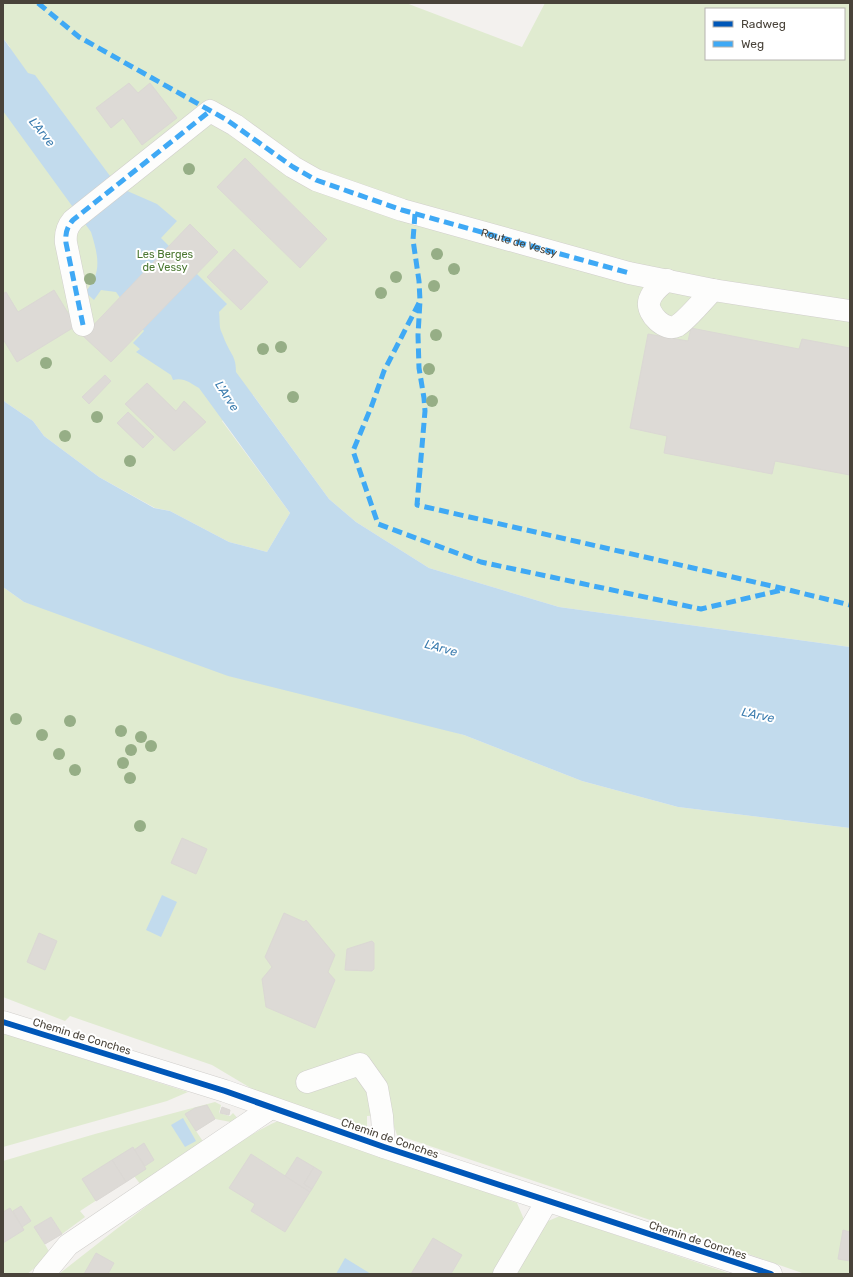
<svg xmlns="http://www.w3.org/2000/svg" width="853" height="1277" font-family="Rubik,sans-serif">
	<rect width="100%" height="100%" fill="#f3f1ee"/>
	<g fill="#e0ebd0" fill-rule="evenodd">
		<path d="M 3,3 L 406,3 L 522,47 L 545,3 L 850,3 L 850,647 L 559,607 L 429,568 L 356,522 L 329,499 L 253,395 L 222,421 L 290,513 L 267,552 L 229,542 L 170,511 L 155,508 L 99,477 L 44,436 L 33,421 L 5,402 L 3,399 L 3,61 L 10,47 L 3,38 ZM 706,9 L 844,9 L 844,59 L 706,59 Z"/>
		<polygon points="3,587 24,602 464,735 582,781 678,807 850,828 850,1274 805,1274 671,1227 397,1135 390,1115 367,1116 367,1131 254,1090 212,1065 70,1016 65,1021 3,997"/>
		<polygon points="3,1033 188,1092 167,1101 3,1147"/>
		<polygon points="215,1102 221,1105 219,1113 230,1116 233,1113 239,1120 236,1123 215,1119 196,1131 204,1143 141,1185 134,1176 80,1211 85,1217 62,1234 51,1217 35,1227 51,1255 27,1274 3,1274 3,1161 95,1134"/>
		<path d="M 278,1121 L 517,1203 L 525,1222 L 493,1274 L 59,1274 C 110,1234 161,1193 215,1158 C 236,1145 255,1131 278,1121 Z"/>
		<polygon points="560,1216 731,1274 516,1274 548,1221"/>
	</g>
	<g fill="#c2dbed">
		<path d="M 3,38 L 28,73 L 35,75 L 113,180 L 125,190 L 157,204 L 177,221 L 161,238 L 227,304 L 219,312 C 220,318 219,326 221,331 C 223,335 224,339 226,343 C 232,356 236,357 236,372 L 329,499 L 356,522 L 429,568 L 559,607 L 850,647 L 850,828 L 678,807 L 582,781 L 464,735 L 228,676 L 24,602 L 3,587 L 3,399 L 5,402 L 33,421 L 44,436 L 99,477 L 154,508 L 170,511 L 229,542 L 267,552 L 290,513 L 199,388 C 190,383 184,377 173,380 L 171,375 L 136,352 L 140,349 L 133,343 L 144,331 L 116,292 L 101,290 L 94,300 L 85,292 C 103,273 98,255 91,232 L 3,111 Z"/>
		<polygon points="162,895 177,902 161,937 146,930"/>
		<polygon points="183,1118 196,1141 185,1147 171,1125"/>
		<polygon points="345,1258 371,1274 336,1274"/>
	</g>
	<g fill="#dddad6" stroke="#dbd8d4">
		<polygon points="129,83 138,93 150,83 177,118 142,145 123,118 111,128 96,108"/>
		<polygon points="245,158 327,239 300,268 217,187"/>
		<polygon points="190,224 218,252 111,362 83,336"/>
		<polygon points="234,249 268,282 241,310 207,277"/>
		<polygon points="54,290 76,326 17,362 3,339 3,294 6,292 18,312"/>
		<polygon points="691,328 799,349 802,339 850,348 850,475 775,461 772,474 664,453 667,436 630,428 648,334 688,341"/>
		<polygon points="105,375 111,381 89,404 82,397"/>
		<polygon points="147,383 176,411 184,401 206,422 174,451 125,404"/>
		<polygon points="128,412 154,437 143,448 117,423"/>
		<polygon points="182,838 207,849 196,874 171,863"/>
		<polygon points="284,913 304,922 306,920 335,955 328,972 335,980 315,1028 266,1007 262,979 272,967 265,957"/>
		<polygon points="39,933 57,941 45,970 27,962"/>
		<polygon points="372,941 374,943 374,969 372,971 345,970 347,949"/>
		<polygon points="207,1105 215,1119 196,1131 185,1114 195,1108"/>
		<polygon points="222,1107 230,1110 229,1115 220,1113"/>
		<polygon points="144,1143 154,1160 145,1166 134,1150"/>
		<polygon points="133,1147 146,1169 126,1182 112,1160"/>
		<polygon points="251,1154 310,1192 285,1232 251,1211 255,1204 229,1188"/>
		<polygon points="297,1157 314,1167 304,1184 312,1189 310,1192 285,1176"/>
		<polygon points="112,1160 126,1182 96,1201 82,1179"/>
		<polygon points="314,1167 322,1172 312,1189 304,1184"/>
		<polygon points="21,1206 31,1221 22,1227 13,1211"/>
		<polygon points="10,1208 24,1230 3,1243 3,1212"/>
		<polygon points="51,1217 62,1234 45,1244 34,1227"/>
		<polygon points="843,1230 850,1232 850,1261 838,1259"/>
		<polygon points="433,1238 462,1255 451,1274 411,1274"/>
		<polygon points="96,1253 114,1263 108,1274 84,1274"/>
	</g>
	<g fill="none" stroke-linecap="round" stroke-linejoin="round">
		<g stroke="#d1cfcc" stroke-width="23">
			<g id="minor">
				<path d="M 667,280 C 660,286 651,292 649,302 C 647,314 665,332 677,326 C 687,320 704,299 713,290"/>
				<path d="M 83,325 L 66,243 C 65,233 67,227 73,220 L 210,111 L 235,125 L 293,167 L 316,180 L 402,210 L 629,273 L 713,290 L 850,311"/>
				<polyline points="3,1022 225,1091 384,1147 771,1274"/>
				<polyline points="307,1082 360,1064 377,1088 382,1116 384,1147"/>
				<polyline points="44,1274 68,1245 271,1108"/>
				<polyline points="504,1274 547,1201"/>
			</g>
		</g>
		<use href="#minor" stroke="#fdfdfc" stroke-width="22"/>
		<g stroke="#3fa9f5" stroke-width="5" stroke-dasharray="10 5" stroke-linecap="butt">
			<path id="s1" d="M 38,3 L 79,37 L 227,120 L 293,167 L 316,180 L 402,210 L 629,273"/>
			<polyline points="415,214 413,240 419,281 420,301 418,335 419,368 424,398 425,411 417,505 785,589 850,605"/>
			<polyline points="419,303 384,371 372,405 353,451 378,524 481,562 701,609 782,590"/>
			<path d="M 83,325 L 66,243 C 65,233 67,227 73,220 L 210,111"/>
		</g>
		<g stroke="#fff" stroke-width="8">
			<polyline id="cycleway" points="3,1022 225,1091 384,1147 771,1274"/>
		</g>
		<use href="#cycleway" stroke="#0057b8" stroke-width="6"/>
	</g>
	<g fill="#96ae86">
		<circle cx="189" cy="169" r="6"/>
		<circle cx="437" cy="254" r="6"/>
		<circle cx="454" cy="269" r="6"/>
		<circle cx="396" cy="277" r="6"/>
		<circle cx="90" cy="279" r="6"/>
		<circle cx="434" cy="286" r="6"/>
		<circle cx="381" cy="293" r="6"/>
		<circle cx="436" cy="335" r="6"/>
		<circle cx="281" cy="347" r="6"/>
		<circle cx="263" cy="349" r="6"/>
		<circle cx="46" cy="363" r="6"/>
		<circle cx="429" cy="369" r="6"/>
		<circle cx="293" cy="397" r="6"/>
		<circle cx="432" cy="401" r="6"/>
		<circle cx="97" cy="417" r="6"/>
		<circle cx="65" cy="436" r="6"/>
		<circle cx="130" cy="461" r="6"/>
		<circle cx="16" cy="719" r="6"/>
		<circle cx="70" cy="721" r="6"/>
		<circle cx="121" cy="731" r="6"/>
		<circle cx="42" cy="735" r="6"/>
		<circle cx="141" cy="737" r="6"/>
		<circle cx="151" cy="746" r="6"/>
		<circle cx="131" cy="750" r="6"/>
		<circle cx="59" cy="754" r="6"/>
		<circle cx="123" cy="763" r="6"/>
		<circle cx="75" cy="770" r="6"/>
		<circle cx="130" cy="778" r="6"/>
		<circle cx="140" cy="826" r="6"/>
	</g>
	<g text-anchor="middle" stroke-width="4" stroke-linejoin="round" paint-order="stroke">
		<g font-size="11" fill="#49433a" stroke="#fff">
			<text dy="4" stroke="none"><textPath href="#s1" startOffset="543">Route de Vessy</textPath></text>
			<text transform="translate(82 1036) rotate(17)" y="4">Chemin de Conches</text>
			<text transform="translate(390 1138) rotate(19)" y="4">Chemin de Conches</text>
			<text transform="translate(698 1240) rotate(18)" y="4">Chemin de Conches</text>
		</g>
		<g font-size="11" fill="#4a7730" stroke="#fff">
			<text x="165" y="258">Les Berges<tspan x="165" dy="13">de Vessy</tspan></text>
		</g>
		<g font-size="12" font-style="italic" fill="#397bae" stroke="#fff">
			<text transform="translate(42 132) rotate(51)" y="4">L'Arve</text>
			<text transform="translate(227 396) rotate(57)" y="4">L'Arve</text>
			<text transform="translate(441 648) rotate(15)" y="4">L'Arve</text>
			<text transform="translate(758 715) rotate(12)" y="4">L'Arve</text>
		</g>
	</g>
	<rect width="853" height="1277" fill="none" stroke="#49433a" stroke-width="8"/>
	<rect x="705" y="8" width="140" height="52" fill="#ffffff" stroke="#b6b4b0"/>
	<rect x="713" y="21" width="20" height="6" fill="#0057b8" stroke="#b6b4b0"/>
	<text x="741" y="28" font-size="12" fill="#49433a">Radweg</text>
	<rect x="713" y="41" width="20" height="6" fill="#3fa9f5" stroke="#b6b4b0"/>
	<text x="741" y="48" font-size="12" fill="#49433a">Weg</text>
</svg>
